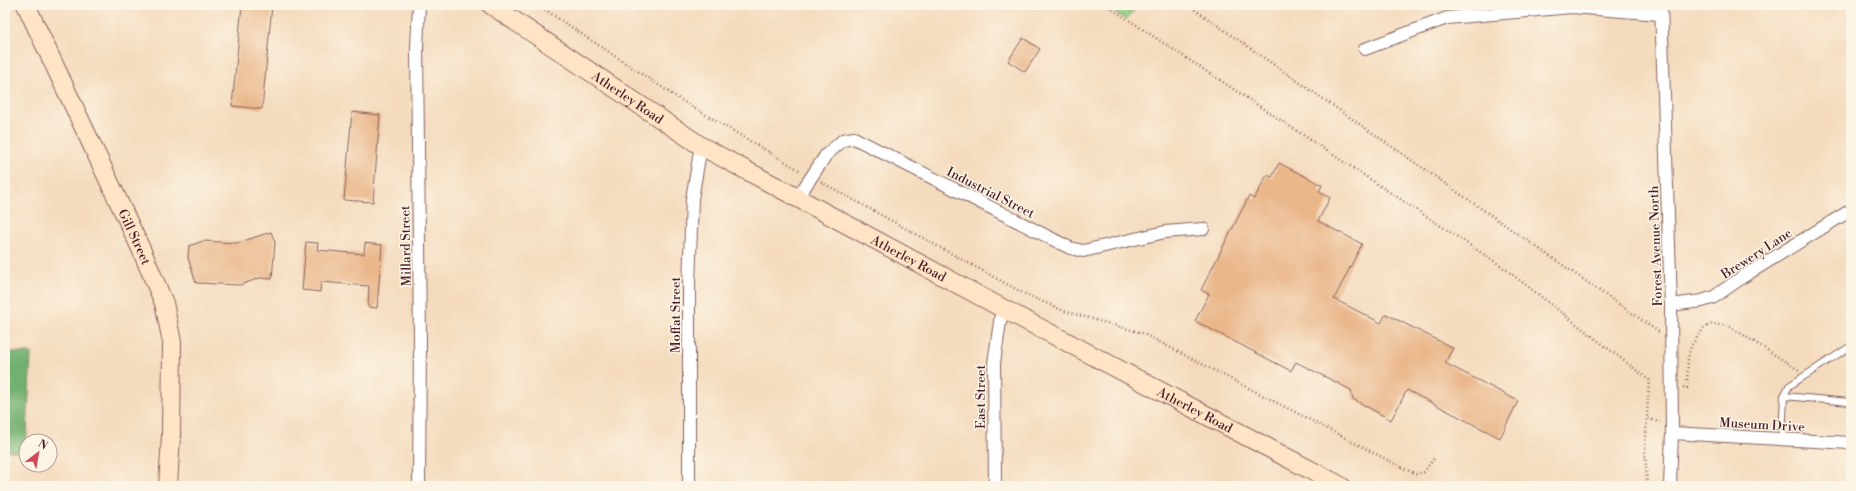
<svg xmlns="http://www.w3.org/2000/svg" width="1856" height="491" font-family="'Libre Bodoni',serif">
	<rect width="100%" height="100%" fill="#fcf5e5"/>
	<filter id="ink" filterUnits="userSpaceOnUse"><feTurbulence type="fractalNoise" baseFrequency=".025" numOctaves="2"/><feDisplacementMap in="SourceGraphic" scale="8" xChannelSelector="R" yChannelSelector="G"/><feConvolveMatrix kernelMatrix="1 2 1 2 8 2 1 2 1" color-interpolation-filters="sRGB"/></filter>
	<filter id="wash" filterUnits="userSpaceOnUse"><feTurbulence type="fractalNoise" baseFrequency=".012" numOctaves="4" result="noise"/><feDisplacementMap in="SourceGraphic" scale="16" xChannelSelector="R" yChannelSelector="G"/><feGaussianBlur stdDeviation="0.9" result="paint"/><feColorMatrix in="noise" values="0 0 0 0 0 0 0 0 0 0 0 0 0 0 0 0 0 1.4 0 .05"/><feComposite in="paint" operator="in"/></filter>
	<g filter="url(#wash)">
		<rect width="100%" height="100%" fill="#f4dbbe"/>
		<polygon fill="#8dcc82" stroke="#6c7656" points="1106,5 1138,5 1126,20"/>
		<polygon fill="#72b070" stroke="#5e684e" points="5,352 31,353 26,453 5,450"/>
		<g id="blocks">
			<g fill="#eab78b">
				<polygon points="242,5 272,5 262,109 232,106"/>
				<polygon points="1023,38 1040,49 1025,72 1008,61"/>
				<polygon points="352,112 380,115 373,202 344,200"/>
				<polygon points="1279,163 1322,185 1319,192 1330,198 1318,221 1362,244 1334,299 1381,323 1386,314 1453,348 1445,363 1518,401 1500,438 1407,390 1391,420 1353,399 1351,390 1296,362 1291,371 1195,321 1209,294 1201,290 1249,196 1254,199 1267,175 1272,177"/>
				<polygon points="271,232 275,242 272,279 260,278 240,285 196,283 188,258 189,246 203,241 237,243"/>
				<polygon points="306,242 318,243 317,250 364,254 365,243 382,245 377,308 368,307 369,286 321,282 320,292 302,290"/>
			</g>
		</g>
	</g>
	<g filter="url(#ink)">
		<use href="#blocks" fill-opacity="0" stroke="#86615e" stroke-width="1"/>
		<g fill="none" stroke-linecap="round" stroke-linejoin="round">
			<g stroke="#86615e" stroke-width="8">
				<g id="lane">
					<polyline points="1784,396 1849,402"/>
					<polyline points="1782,439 1784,396 1789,386 1851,346"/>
				</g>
			</g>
			<g stroke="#86615e" stroke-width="14">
				<g id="street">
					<polyline points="419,5 417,47 420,341 419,486"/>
					<polyline points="1661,5 1671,305 1672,433 1670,486"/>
					<polyline points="1365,49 1447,18 1572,7 1660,14"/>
					<polyline points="798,197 826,155 843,140 854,138 1070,248 1083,251 1165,232 1203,229"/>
					<polyline points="1671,305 1702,301 1714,297 1741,278 1851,210"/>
					<polyline points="1672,433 1851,443"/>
					<polyline points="689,486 689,285 692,199 701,146"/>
					<polyline points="995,486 994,363 1002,308"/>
				</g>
			</g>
			<g stroke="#86615e" stroke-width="20">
				<g id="secondary">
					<path id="s1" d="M 26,5 L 141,249 L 164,303 L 172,342 L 171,436 L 168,486"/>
					<path id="s2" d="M 491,5 L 701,146 L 1002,308 L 1341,486"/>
				</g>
			</g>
			<g stroke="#86615e" stroke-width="2.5" stroke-dasharray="1 3" stroke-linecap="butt">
				<polyline points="538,5 684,102 801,171"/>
				<polyline points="1106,5 1500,265 1649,380 1645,451 1647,486"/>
				<polyline points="1188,5 1659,332"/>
				<polyline points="821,182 1023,293 1064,311 1142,333 1407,470 1416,474 1424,472 1435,457"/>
				<polyline points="1683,387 1687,388 1688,358 1691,346 1704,328 1712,324 1729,326 1799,370"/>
				<polyline points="1648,419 1660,422"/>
			</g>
			<use href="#lane" stroke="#fff" stroke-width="6"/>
			<use href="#street" stroke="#fff" stroke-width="12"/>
			<use href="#secondary" stroke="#ffe4c6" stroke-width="18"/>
		</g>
	</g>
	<g text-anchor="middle" stroke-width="3" stroke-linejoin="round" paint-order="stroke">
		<g font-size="13" fill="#4a1f2b" stroke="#fcf5e5">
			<text dy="5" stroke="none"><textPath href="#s2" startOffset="165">Atherley Road</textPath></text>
			<text transform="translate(991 192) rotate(27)" y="5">Industrial Street</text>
			<text dy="5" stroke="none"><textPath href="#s1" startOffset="256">Gill Street</textPath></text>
			<text transform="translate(405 246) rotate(-91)" y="5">Millard Street</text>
			<text transform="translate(1655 246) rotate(-92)" y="5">Forest Avenue North</text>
			<text transform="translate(1756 253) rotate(-33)" y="5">Brewery Lane</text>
			<text dy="5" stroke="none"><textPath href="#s2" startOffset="489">Atherley Road</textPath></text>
			<text transform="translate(675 315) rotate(-90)" y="5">Moffat Street</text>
			<text transform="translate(980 397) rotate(-90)" y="5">East Street</text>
			<text dy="5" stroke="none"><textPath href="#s2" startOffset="813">Atherley Road</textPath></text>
			<text transform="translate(1762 424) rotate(3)" y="5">Museum Drive</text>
		</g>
	</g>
	<rect width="1856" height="491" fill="none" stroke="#fcf5e5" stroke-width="20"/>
	<g transform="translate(38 453) rotate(31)"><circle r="19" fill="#fcf5e5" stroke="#b59f9b"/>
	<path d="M0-3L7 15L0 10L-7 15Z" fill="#d1495b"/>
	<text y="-6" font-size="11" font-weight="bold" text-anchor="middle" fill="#4a1f2b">N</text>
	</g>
</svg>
